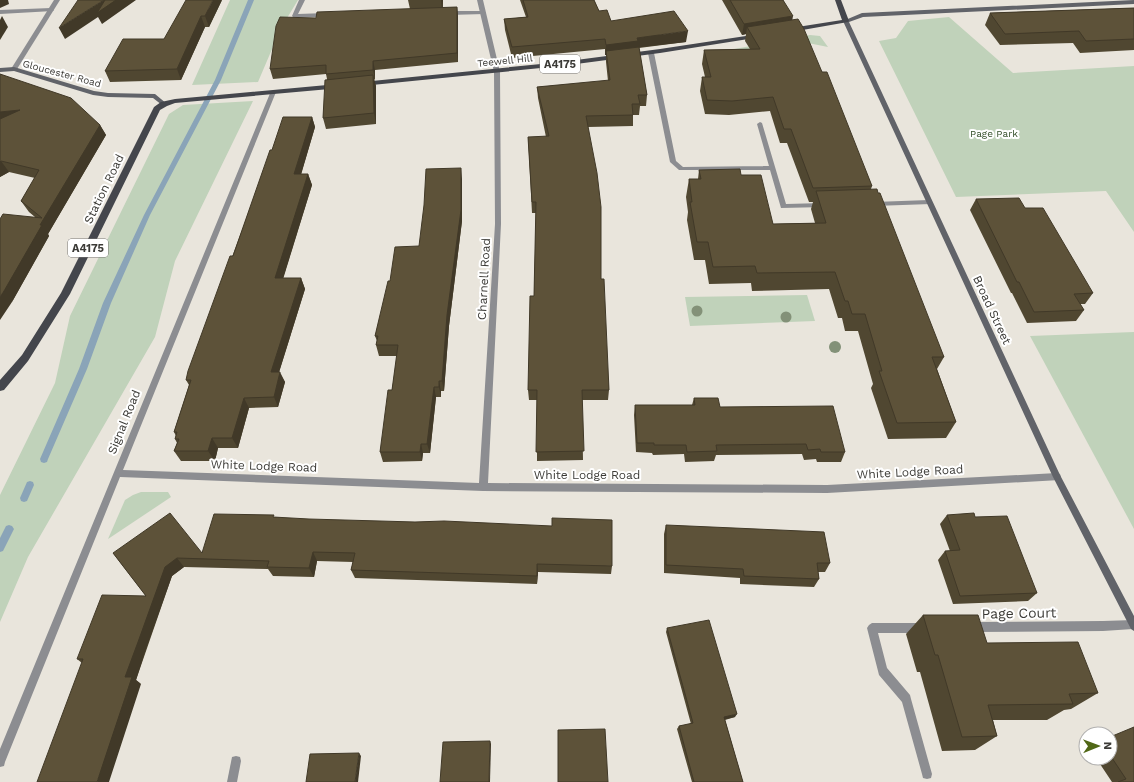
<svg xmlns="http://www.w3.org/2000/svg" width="1134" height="782" font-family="'Work Sans',sans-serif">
	<rect width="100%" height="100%" fill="#e9e5dc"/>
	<g fill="#c0d2ba">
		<polygon points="230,0 298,0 281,28 258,82 192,85"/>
		<polygon points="949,17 1013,73 1134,66 1134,232 1106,191 956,197 879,41 896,38 908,21"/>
		<polygon points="810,35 820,36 828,47 808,43 713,53"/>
		<polygon points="253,101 175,261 155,337 28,557 0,622 0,495 55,383 70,316 169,114 183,105"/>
		<polygon points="807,295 815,321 690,326 685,297"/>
		<polygon points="1134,332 1134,529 1030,336"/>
		<polygon points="141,492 168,492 171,497 108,539 125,500 133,495"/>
	</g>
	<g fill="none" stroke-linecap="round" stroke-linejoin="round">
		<g fill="#8aa4b8" fill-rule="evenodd">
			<polygon points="248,0 254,0 221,80 150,215 111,303 87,369 48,459 47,462 44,463 41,462 40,459 79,369 103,303 144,215 215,80"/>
			<polygon points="30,481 33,482 34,485 27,501 24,502 21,501 20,498 27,482"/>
			<polygon points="9,525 12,526 14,529 3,551 0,552 0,538 6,526"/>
		</g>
		<g fill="#8c8d91" fill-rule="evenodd">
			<polygon points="299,0 305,0 298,14 326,13 329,15 326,17 293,17 292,16"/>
			<polygon points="51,8 54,10 53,11 0,14 0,10"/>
			<polygon points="483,11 486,13 485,14 448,15 445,13 448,11"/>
			<polygon points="649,52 654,53 676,161 683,167 769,166 757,124 760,122 762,123 786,204 823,203 825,203 825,207 781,208 770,170 679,170 670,162 648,53"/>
			<polygon points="929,200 931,200 931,204 874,206 871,204 874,202"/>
			<polygon points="236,756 240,757 241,761 237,782 227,782 232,757"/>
		</g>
		<g fill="#8c8d91" fill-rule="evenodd">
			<polygon points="54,0 60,0 17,69 12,70 11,69"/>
			<polygon points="477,0 483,0 500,72 501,224 488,483 827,485 1057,473 1060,474 1061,477 1060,480 827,493 483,491 120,477 5,762 4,766 0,767 0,749 271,91 276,92 123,470 479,483 495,224 494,72"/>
			<polygon points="1134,620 1133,629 1103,631 971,632 968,630 966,627 968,624 971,622 1103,621"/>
			<polygon points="872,623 922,623 925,625 927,628 925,631 922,633 878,633 887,668 910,695 911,699 932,774 931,778 927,779 923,778 922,774 902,702 879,675 878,671 867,628 869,625"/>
		</g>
		<g fill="#616369" fill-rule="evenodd">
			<polygon points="1134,0 1134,4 863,17 849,22 1060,475 1134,616 1134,631 1131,629 1053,477 843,21 862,13"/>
			<polygon points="14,67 94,91 108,93 155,94 167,104 166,105 162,105 153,98 108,97 93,95 14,71 0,72 0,68"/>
		</g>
		<g fill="#44464c" fill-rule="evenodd">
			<polygon points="835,0 841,0 849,21 848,22 791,32 788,30 791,28 842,20"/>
			<polygon points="759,34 761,35 761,37 660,53 561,66 362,86 358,84 362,82 561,62 660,49"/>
			<polygon points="338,84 341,84 341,88 175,103 167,106 160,110 70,294 28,361 4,390 0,391 0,380 22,355 61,293 154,107 161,102 175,99"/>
		</g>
	</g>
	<g fill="#839178">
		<circle cx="697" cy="311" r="5.5"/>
		<circle cx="786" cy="317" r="5.5"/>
		<circle cx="835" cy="347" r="6"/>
	</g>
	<g fill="#504731">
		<polygon points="222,0 209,27 205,27 181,80 110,82 105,71 164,39"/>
		<polygon points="408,0 443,0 443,8 457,7 458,17 458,62 375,70 375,79 374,80 376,86 376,124 326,129 323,118 327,79 326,74 273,79 270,69 316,18 410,9"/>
		<polygon points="520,0 594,0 599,11 611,21 686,42 639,48 647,95 646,106 640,106 639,115 633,115 633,126 588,127 601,279 609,390 608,400 582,400 583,460 537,461 537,400 529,400 528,390 534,296 536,213 532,213 528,137 546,137 538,98 537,87 608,81 606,62 606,55 605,55 605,49 512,58 505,30 504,19 526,17"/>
		<polygon points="722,0 783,0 792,20 822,72 872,186 871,189 944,357 937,369 956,422 946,438 888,439 871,388 873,384 858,331 845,331 842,318 838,318 829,289 752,291 751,283 709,284 705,260 694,260 687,220 688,212 686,197 689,179 698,179 699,170 741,175 773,224 815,223 811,209 813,202 809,202 787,143 780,143 770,111 729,115 705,114 700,91 702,77 705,77 702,64 704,50 750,49 745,41 746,34 742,35"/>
		<polygon points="1134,8 1134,50 1080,53 1073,43 1000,45 985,25 990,13"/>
		<polygon points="0,74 100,125 106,135 48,234 49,236 12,302 35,217 29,212 21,201 35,178 9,172 0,177"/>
		<polygon points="312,117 315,127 301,174 308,174 312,185 283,278 301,278 305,289 279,372 285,382 278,407 249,408 238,448 218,448 215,461 181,461 174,451 177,443 175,439 176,436 174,432 189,385 186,380 272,150"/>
		<polygon points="462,179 462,221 449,326 444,391 441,391 441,397 436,397 430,453 423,453 422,461 383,462 380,452 392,390 397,356 379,356 376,345 377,341 375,336 390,281 419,246"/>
		<polygon points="976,199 1025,208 1093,293 1085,304 1080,304 1084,310 1076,321 1027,323 1012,293 1011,293 970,210"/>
		<polygon points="694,398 720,407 845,452 841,462 817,462 816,459 804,460 802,454 716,455 714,461 685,462 684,454 653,455 652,453 636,452 634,415 635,405 692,405"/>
		<polygon points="947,515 975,517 1037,593 1028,601 953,604 938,560 945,551 950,551 940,524"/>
		<polygon points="275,517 612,566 611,574 538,572 537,584 355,578 351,570 353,562 317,561 314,577 273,576 268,569 184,567 172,576 136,680 141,684 82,663 77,659 146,596 113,553 202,553"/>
		<polygon points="666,525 830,563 825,572 818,572 819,579 814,587 740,584 740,578 664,573 664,534"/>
		<polygon points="923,615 987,643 1098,693 1071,709 1064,710 1047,720 993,720 997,736 975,750 942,751 920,672 917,672 906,634"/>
		<polygon points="667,628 735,717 725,720 743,782 692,782 677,729 679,726 691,724 666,632"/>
		<polygon points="1110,737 1134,782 1112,782 1096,758 1110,758"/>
	</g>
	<g fill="#413928">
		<polygon points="0,0 8,0 9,4 0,8"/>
		<polygon points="104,0 136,0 102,24 98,17 65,39 59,28"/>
		<polygon points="213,0 222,0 209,27 205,16"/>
		<polygon points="441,0 443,0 442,10"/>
		<polygon points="457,7 458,17 458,62 457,53"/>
		<polygon points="2,16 8,27 0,40 0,20"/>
		<polygon points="201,16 205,27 181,80 177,69"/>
		<polygon points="793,16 791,27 747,27 746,34 742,35 744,24"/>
		<polygon points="688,31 686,42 606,51 606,55 605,55 606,45 637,38"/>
		<polygon points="373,61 375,70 375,79 373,70"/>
		<polygon points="373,75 376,86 376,124 374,113"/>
		<polygon points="20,110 0,124 0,112"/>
		<polygon points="312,117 315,127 298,185 294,174"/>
		<polygon points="100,125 106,135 48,234 49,236 12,302 0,320 0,297 40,225"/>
		<polygon points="1,161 9,172 0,177 0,162"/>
		<polygon points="461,168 462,179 462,221 449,326 444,391 442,381 447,315"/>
		<polygon points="308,174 312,185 280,289 275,278"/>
		<polygon points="301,278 305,289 276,382 271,372"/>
		<polygon points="280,372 285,382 278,407 274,397"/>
		<polygon points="439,381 441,391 441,397 439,387"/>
		<polygon points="434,387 436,397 430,453 427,444"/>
		<polygon points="244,398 249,408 238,448 232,438"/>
		<polygon points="212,438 218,448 215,461 208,451"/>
		<polygon points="421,444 423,453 422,461 420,452"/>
		<polygon points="313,552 317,561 314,577 309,568"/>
		<polygon points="177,558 184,567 172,576 146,649 136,680 141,684 109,782 97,782 125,677 165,567"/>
		<polygon points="537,564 538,572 537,584"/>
		<polygon points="737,714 735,717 722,720 724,717"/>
		<polygon points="490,741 491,744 490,782 489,782"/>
		<polygon points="359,753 361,756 358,782 355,782"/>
	</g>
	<g fill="#5d5239" stroke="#413928">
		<polygon points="78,0 104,0 59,28"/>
		<polygon points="105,0 116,0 97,13"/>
		<polygon points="186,0 213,0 205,16 201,16 177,69 105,71 123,39 164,39"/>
		<polygon points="523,0 594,0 599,11 607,10 611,21 674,11 688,31 637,38 638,41 606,45 605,39 512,47 504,19 528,17"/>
		<polygon points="730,0 783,0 793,16 744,24"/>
		<polygon points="457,7 457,53 373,61 373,70 326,74 326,65 270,69 276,26 280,17 316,18 317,12"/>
		<polygon points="1134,8 1134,39 1086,41 1079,31 1005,34 990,13"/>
		<polygon points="798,19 804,29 822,72 827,72 872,186 813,188 791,129 784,129 773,97 732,101 707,100 702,77 711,77 704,50 760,49 747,27"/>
		<polygon points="639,47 647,95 638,95 640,104 632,104 633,115 586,116 597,173 601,207 601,279 604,279 609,390 582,390 584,451 536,452 537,390 528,390 530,296 534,296 536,202 532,202 528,137 549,136 537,87 610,80 606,51"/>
		<polygon points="0,74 71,98 100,125 40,225 42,225 4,291 0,297 0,219 3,214 42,218 21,201 39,170 1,161 0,162 0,119 20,110 0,112"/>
		<polygon points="373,75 374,113 323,118 325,80"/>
		<polygon points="283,117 312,117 294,174 308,174 275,278 301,278 271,372 280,372 274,397 244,398 232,438 212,438 208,451 174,451 179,439 175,439 177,432 174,432 191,380 186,380 188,371 230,256 233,256 270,150 272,150"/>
		<polygon points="461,168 461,210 447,315 442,381 439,381 439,387 434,387 427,444 421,444 420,452 380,452 388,390 392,390 398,345 376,345 378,336 375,336 388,281 390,281 395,247 419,246 424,205 426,169"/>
		<polygon points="740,169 741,175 761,175 773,224 826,223 816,191 877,189 878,193 880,193 944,357 932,357 956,422 897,423 879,371 882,371 865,314 852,314 848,301 845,301 835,272 757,273 755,266 713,267 708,242 697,242 690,202 692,202 689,179 701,179 699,170"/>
		<polygon points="1019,198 1025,208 1043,208 1093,293 1074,294 1084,310 1034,312 1019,282 1017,282 976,199"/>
		<polygon points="694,398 718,398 720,407 833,406 845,452 821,452 820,449 808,450 806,444 716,445 717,451 687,452 686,445 654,445 654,443 637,443 635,405 695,405"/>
		<polygon points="170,513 202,553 214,514 274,515 273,517 309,519 415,522 444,521 552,526 552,518 612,520 612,566 537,564 537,576 351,570 355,553 313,552 309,568 267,567 269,561 177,558 165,567 138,642 125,677 132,677 97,782 37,782 83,659 77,659 102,595 146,596 113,553"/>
		<polygon points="974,513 975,517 1007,516 1037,593 960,596 945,551 960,550 947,515"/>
		<polygon points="666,525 824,532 830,563 817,563 819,579 744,576 743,569 666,565"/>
		<polygon points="923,615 978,615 987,643 1078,642 1098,693 1069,694 1073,704 988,705 997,736 962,737 938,655 935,655"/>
		<polygon points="709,620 737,714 724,717 743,782 694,782 679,726 693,723 667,628"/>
		<polygon points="1134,727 1134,782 1118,782 1126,779 1110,755 1110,737"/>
		<polygon points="605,729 608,782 558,782 558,730"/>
		<polygon points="490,741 489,782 440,782 443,742"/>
		<polygon points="359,753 355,782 306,782 310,754"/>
	</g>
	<g text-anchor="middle" stroke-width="4" stroke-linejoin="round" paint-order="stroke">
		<g font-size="10" fill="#3b3a36" stroke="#fff">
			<text transform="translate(505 60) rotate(-6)" y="4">Teewell Hill</text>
			<text transform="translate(62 73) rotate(15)" y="4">Gloucester Road</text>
		</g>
		<g font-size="10" fill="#304c26" stroke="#fff">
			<text x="994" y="137">Page Park</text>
		</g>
		<g fill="#fff" stroke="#767572" stroke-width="1">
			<rect x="540" y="55" width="40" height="18" rx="3"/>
			<rect x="68" y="239" width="40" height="18" rx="3"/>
		</g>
		<g font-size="11" font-weight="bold" fill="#3b3a36">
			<text x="560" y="68">A4175</text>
			<text x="88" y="252">A4175</text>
		</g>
		<g font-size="12" fill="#3b3a36" stroke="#fff">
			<text transform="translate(104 189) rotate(-64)" y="4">Station Road</text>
			<text transform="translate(484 279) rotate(-87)" y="4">Charnell Road</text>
			<text transform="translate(992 310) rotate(65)" y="4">Broad Street</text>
			<text transform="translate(124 422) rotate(-68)" y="4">Signal Road</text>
			<text transform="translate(264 466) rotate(2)" y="4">White Lodge Road</text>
			<text transform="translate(910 472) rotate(-3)" y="4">White Lodge Road</text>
			<text x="587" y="479">White Lodge Road</text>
		</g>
		<g font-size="14" fill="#3b3a36" stroke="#fff">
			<text transform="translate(1019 613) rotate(-1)" y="5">Page Court</text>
		</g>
	</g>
	<g transform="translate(1098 746) rotate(89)"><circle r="19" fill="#ffffff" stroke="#b1b0af"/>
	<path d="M0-3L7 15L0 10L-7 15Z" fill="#506716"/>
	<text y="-6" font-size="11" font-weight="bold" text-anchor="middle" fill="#3b3a36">N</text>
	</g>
</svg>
